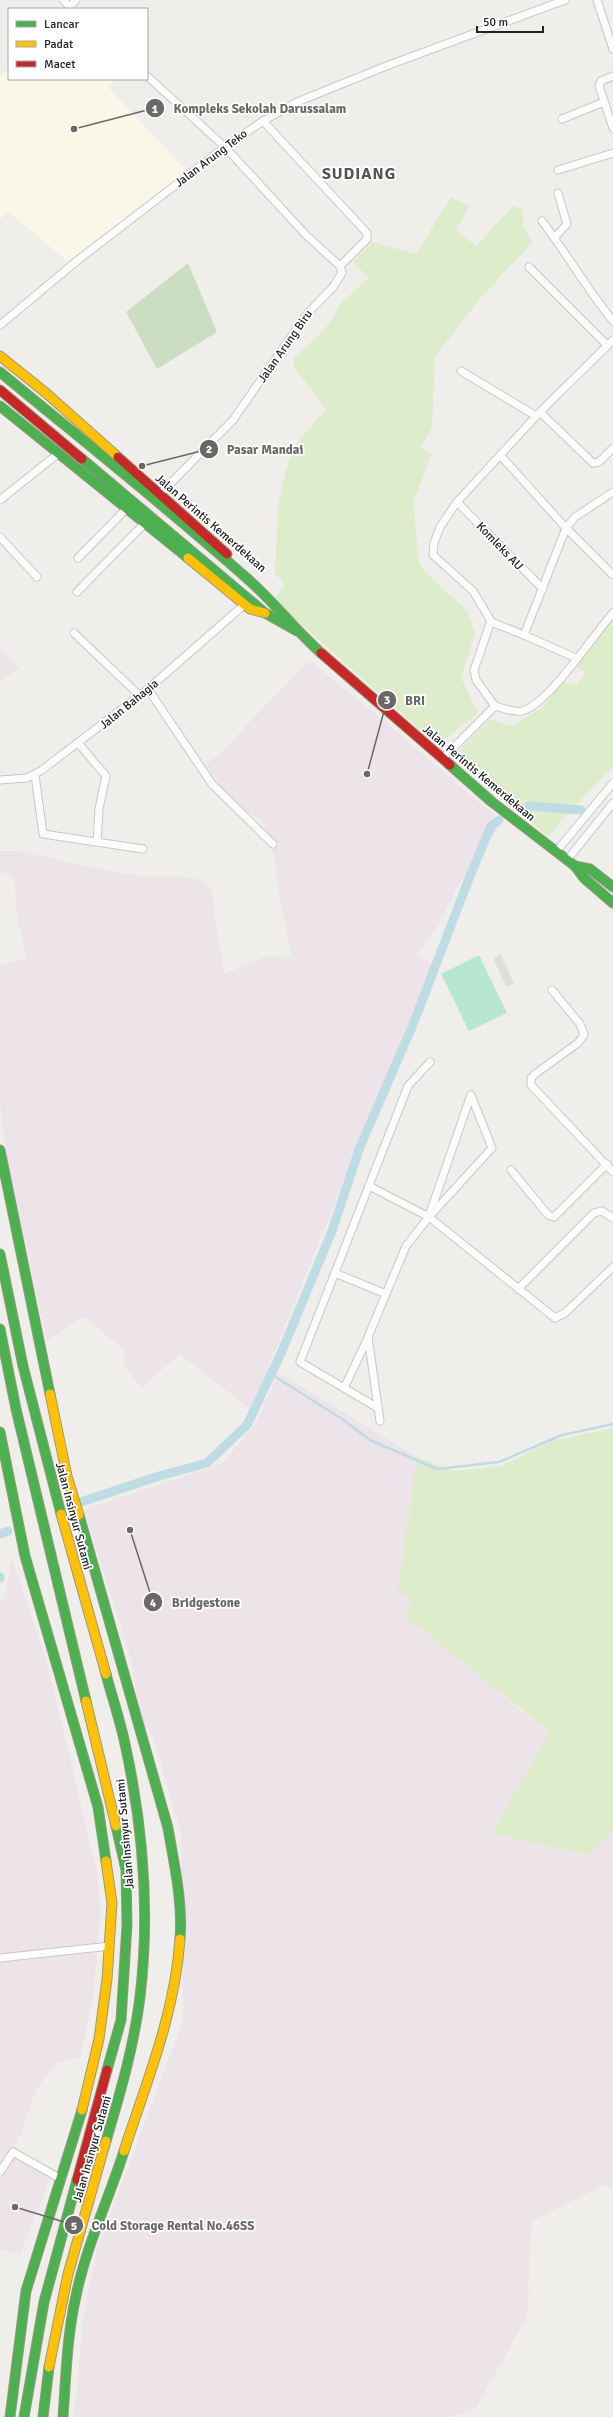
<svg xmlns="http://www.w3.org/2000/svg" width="613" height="2417" font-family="Signika,sans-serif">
	<rect width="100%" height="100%" fill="#f0eeeb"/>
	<g fill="#ede4e9">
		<polygon points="0,648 19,668 0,681"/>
		<polygon points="309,660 384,721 502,822 458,886 439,925 417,954 432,965 251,1410 180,1354 141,1388 124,1364 124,1350 84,1316 47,1341 6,1152 0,1102 0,965 27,958 17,916 13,875 0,872 0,851 19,851 89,867 140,876 179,876 201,880 211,889 224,974 266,956 292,958 277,883 275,857 263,822 232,801 206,765 221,752"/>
		<polygon points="279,1373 417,1457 398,1591 412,1601 511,1703 550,1732 589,1855 613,1829 613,2189 605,2185 532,2221 527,2317 476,2408 450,2417 74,2417 83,2319 96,2252 183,2021 181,1834 153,1737 143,1723 133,1674 135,1672 84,1510 222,1464 255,1424"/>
		<polygon points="12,1558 49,1670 97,1873 101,1911 93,1997 80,2058 58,2062 37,2088 15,2148 53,2172 20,2254 0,2250 0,1602 5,1597"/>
	</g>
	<polygon fill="#f8f7e8" points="9,69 9,79 116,79 108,87 187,171 68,262 9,212 0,219 0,76"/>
	<g fill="#ddeccb">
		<polygon points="451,197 470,206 456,230 476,246 513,206 523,210 523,226 533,242 482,296 435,357 432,428 420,447 431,454 417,494 413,499 419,563 423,570 467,611 475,633 461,678 478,713 437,745 274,600 285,585 275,573 278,506 286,469 295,445 326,409 294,367 294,358 325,329 342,302 369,278 353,262 372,242 416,254"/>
		<polygon points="613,618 613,767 567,814 548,837 455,755 490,719 511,726 542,708 563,682 576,684 586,673 573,664"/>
		<polygon points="613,1428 613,1829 589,1855 492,1833 550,1732 405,1616 412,1601 398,1591 417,1457 453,1471 501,1466 552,1441"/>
	</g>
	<polygon fill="#cbdec1" points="188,263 217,332 157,369 126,312"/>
	<polygon fill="#b7e6d2" points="479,955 507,1013 469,1031 441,974"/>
	<polygon fill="#e0dfde" points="501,954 514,984 506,987 493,958"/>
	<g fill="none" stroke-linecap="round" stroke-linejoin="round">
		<polyline stroke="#bfdbe3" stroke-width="2.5" points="271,1374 342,1419 370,1440 437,1469 499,1462 562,1435 613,1424"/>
		<g stroke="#bfdbe3" stroke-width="9">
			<polyline points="529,806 581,810"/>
			<polyline points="75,1504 159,1476 207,1463 247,1425 282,1351 332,1231 360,1147 412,1027 470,876 491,826 499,820"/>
			<polyline points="0,1534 8,1531"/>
			<polyline points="0,1577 0,1578"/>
		</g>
		<g stroke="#c9c8c7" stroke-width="9">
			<g id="street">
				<polyline points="63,0 72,9"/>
				<polyline points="597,0 613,49"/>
				<polyline points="70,6 76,0"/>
				<polyline points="147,76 225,147 306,235 340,266 342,273 333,287 306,315 233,420 160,494"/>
				<polyline points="613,76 601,81 599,86 613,128"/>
				<polyline points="562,119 604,102"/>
				<polyline points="263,121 367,233 367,239 340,266"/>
				<polyline points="558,170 613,153"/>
				<path d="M 542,221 C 567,254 587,289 613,321"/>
				<polyline points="555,237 567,224 558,193"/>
				<polyline points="529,267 607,345"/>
				<polyline points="0,325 78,260 225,147 263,121 297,102 389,65 565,0"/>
				<polyline points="461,371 536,416"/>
				<polyline points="540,412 593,463 599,462 613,448"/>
				<polyline points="501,456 566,528 613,575"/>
				<polyline points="0,500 59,453"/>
				<polyline points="457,502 543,589"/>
				<polyline points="0,537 37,577"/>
				<polyline points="78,558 127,508"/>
				<polyline points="77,592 145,523"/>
				<polyline points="491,622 524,635 566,528 575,517 613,492"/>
				<polyline points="74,633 140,696"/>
				<polyline points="524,635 576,658"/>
				<polyline points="148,689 212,784 273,844"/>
				<path d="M 495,706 C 503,708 514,713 522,711 C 549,704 593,635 613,613"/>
				<polyline points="79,744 106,776 99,809 97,842"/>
				<polyline points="443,758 495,706 476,680 474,670 491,621 473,591 433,555 434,543 440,527 457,502 540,412 613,340"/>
				<polyline points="35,775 43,834 143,849"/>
				<polyline points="0,780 27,778 42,770 148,689 245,604"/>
				<polyline points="556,852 613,783"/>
				<polyline points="567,860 613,803"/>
				<polyline points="552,990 580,1024 584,1035 578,1043 535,1074 531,1078 531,1085 613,1172"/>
				<polyline points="511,1170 548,1215 554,1217 607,1164"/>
				<polyline points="369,1186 429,1217 555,1318 565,1313 613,1267"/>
				<polyline points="430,1213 471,1095"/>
				<polyline points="335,1273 386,1294"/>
				<polyline points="518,1289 594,1213 602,1211 613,1218"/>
				<polyline points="344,1388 368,1338"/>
				<polyline points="378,1408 300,1362 408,1086 430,1062"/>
				<polyline points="380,1421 368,1337 406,1246 429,1217 492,1148 471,1095"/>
				<polyline points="0,1958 110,1946"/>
				<polyline points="0,2172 13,2152 61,2179"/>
			</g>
		</g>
		<g stroke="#999a82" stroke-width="11">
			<g id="fast">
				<path d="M 0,372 C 81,439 163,504 242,574 C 271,598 293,628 321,653"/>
				<polyline points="0,406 188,558"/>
				<polyline points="82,459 265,613 297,631"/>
				<polyline points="450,765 492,802 575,866 584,878 613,903"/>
				<polyline points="575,866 590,869 613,887"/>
				<polyline points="0,1150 50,1394"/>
				<polyline points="0,1254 23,1366 61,1514"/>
				<polyline points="0,1329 16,1409 86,1701"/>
				<polyline points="0,1432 25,1556 98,1807 106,1861"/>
				<path d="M 79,1515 L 168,1828 C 174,1864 183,1902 180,1939"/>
				<path d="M 106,1674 C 112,1697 120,1720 125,1744 C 143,1826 150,1913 140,1997 C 134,2046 120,2094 106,2141"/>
				<polyline points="107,2070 121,2020 127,1925 126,1870 116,1826"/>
				<polyline points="10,2417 26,2291 82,2110"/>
				<polyline points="24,2417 44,2302 77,2180"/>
				<polyline points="43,2417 49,2367"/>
				<path d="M 63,2417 C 66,2376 67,2335 76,2296 C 86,2246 109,2199 124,2151"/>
			</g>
		</g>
		<g stroke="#999a82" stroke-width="11">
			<g id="slow">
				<polyline points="0,356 46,393 118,457"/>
				<polyline points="188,558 250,609 265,613"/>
				<polyline points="50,1394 67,1476 79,1515"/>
				<polyline points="61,1514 106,1674"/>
				<polyline points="86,1701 116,1826"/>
				<polyline points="82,2110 99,2039 107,1979 112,1903 106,1861"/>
				<path d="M 124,2151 C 147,2081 175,2013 180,1939"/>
				<polyline points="49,2367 68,2274 106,2141"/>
			</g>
		</g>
		<g stroke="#999a82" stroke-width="11">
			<g id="jam">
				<polyline points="0,390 82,459"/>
				<polyline points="118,457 227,554"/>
				<polyline points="321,653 450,765"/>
				<polyline points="77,2180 107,2070"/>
			</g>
		</g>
		<use href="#street" stroke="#fdfcfc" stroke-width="7"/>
		<use href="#fast" stroke="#4caf50" stroke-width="9"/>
		<use href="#slow" stroke="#ffc107" stroke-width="9"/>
		<use href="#jam" stroke="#c62828" stroke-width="9"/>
	</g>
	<g text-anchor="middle" stroke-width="3.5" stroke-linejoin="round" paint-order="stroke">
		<g font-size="12" fill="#222" stroke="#fff">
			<text transform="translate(211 158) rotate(-37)" y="4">Jalan Arung Teko</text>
			<text transform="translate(285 346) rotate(-55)" y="4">Jalan Arung Biru</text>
			<text transform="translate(211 523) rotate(41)" y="4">Jalan Perintis Kemerdekaan</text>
			<text transform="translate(500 546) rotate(46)" y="4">Komleks AU</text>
			<text transform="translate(129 704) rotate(-39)" y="4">Jalan Bahagia</text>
			<text transform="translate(479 773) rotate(40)" y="4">Jalan Perintis Kemerdekaan</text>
			<text transform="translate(74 1516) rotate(75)" y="4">Jalan Insinyur Sutami</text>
			<text transform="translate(125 1834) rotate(-95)" y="4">Jalan Insinyur Sutami</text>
			<text transform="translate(92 2149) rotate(-74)" y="4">Jalan Insinyur Sutami</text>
		</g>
		<g font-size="16" font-weight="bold" letter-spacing="1" fill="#555" stroke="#fff">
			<text x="359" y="179">SUDIANG</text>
		</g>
	</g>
	<path fill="none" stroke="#6a6968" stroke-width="1.5" d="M74 129L155 108M142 466L209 449M367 774L387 700M130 1530L153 1602M15 2207L74 2225"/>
	<g fill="#6a6968" stroke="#fff" stroke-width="1.5">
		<circle cx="74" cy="129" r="4"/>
		<circle cx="142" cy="466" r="4"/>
		<circle cx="367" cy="774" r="4"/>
		<circle cx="130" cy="1530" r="4"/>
		<circle cx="15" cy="2207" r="4"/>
		<circle cx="155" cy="108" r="10"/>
		<circle cx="209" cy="449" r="10"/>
		<circle cx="387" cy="700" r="10"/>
		<circle cx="153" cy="1602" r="10"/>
		<circle cx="74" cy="2225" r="10"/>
	</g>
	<g font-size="12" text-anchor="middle" font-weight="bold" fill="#fff">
		<text x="155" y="113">1</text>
		<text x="209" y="453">2</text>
		<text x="387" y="704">3</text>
		<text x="153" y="1607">4</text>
		<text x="74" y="2230">5</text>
	</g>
	<g font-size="13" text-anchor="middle" font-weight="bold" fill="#6a6968" stroke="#fff" stroke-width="3.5" stroke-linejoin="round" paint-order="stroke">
		<text x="260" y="113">Kompleks Sekolah Darussalam</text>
		<text x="265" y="454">Pasar Mandai</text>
		<text x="415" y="705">BRI</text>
		<text x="206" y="1607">Bridgestone</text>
		<text x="173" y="2230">Cold Storage Rental No.46SS</text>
	</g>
	<rect x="8" y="8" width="140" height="72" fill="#ffffff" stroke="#a7a7a7"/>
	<rect x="16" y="21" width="20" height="6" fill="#4caf50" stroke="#a7a7a7"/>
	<text x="44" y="28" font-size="12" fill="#222222">Lancar</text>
	<rect x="16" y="41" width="20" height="6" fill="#ffc107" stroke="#a7a7a7"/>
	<text x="44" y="48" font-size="12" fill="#222222">Padat</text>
	<rect x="16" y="61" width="20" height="6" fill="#c62828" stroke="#a7a7a7"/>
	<text x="44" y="68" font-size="12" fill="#222222">Macet</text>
	<path d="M477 26v6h66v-6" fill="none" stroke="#222222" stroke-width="2"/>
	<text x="483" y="26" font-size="12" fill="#222222" stroke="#ffffff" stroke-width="3" paint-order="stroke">50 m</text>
</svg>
